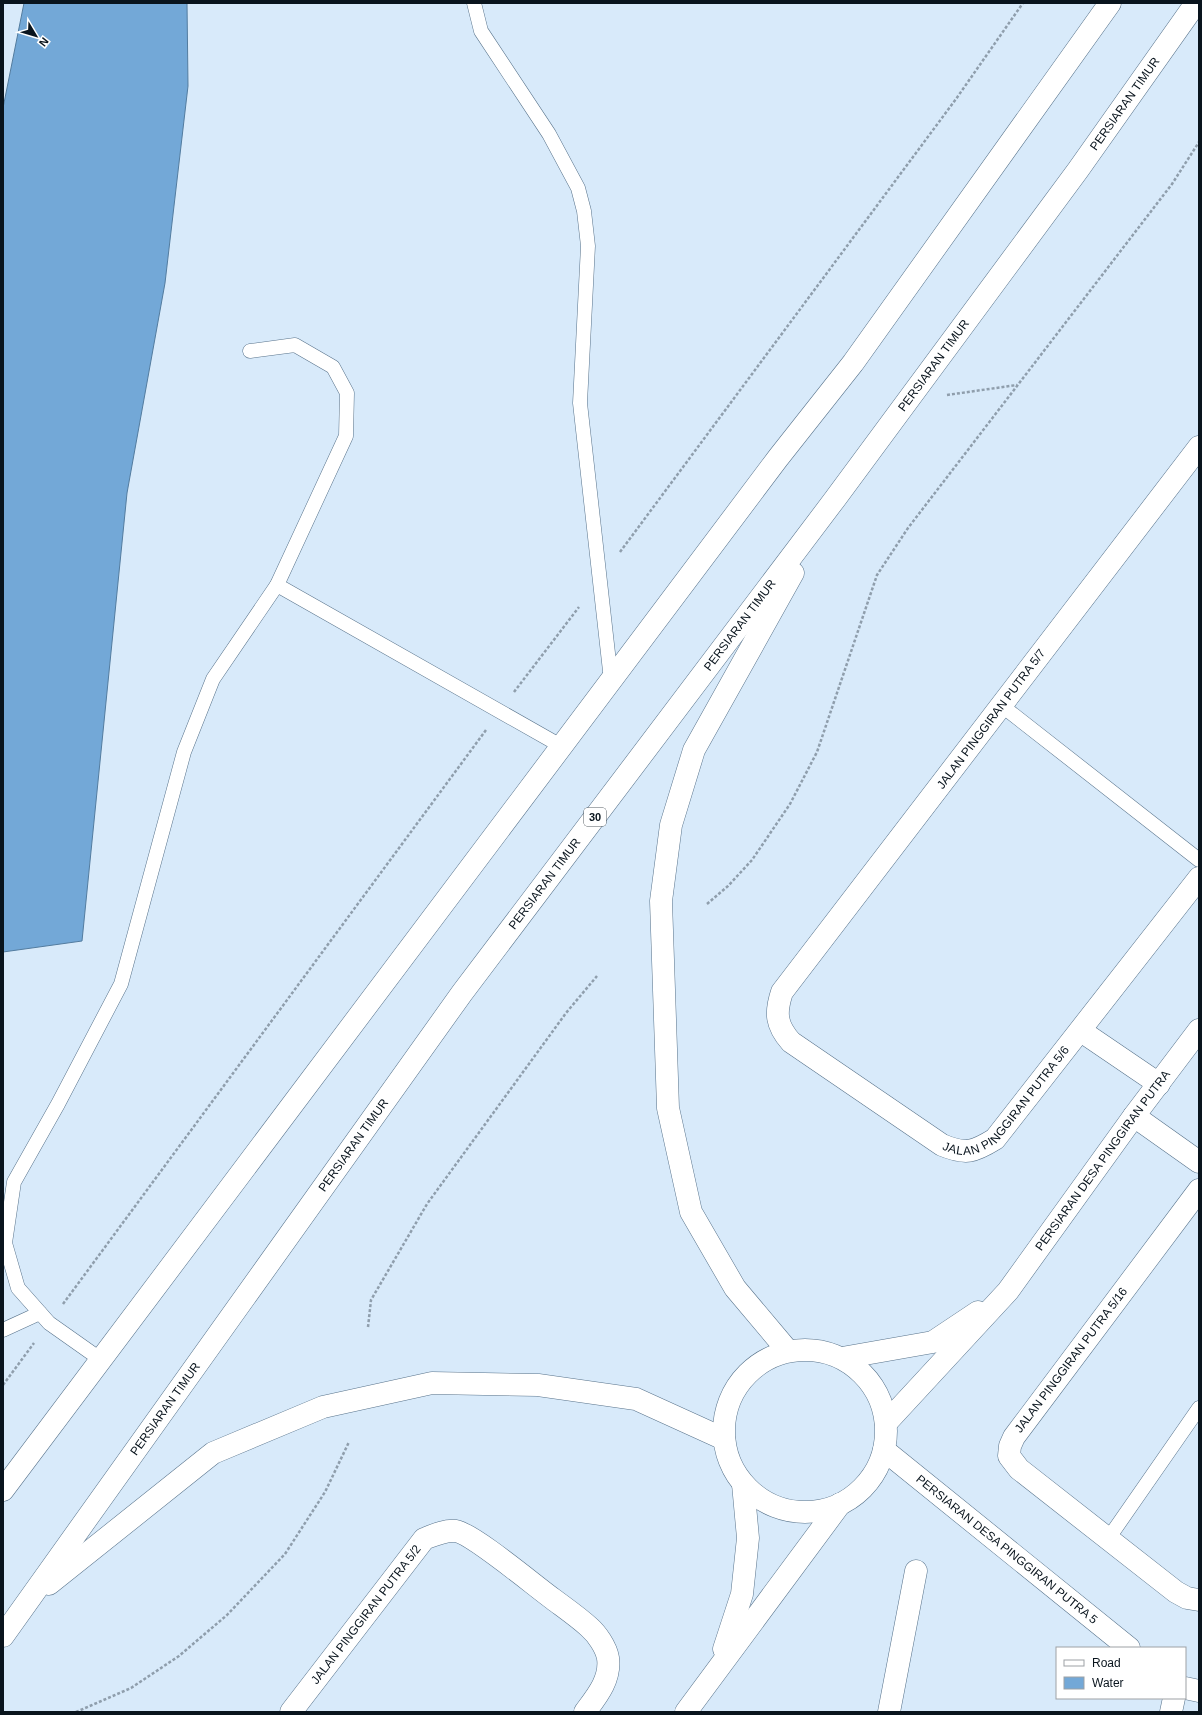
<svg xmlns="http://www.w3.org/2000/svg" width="1202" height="1715" font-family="Helvetica,sans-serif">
	<rect width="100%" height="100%" fill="#d8eafa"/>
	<polygon fill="#73a8d7" stroke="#537c9f" points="24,3 187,3 188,86 165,283 127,493 82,941 3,952 3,108"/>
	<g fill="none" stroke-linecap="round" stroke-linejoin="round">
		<g stroke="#58738b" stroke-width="15">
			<g id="service">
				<polyline points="474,3 481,31 549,134 578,188 584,211 588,246 580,403 611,680"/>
				<polyline points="277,585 561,746"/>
				<polyline points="1001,705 1199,860"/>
				<polyline points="3,1330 40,1313"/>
				<polyline points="100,1359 49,1323 18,1288 5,1243 14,1182 58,1104 121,984 184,752 213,679 277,585 346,436 347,393 333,367 295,345 250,351"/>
				<polyline points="1108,1539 1199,1408"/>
			</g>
		</g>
		<g stroke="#58738b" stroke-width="23">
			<g id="minor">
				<path id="s1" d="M 1199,447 L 782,992 C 775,1013 776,1025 791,1042 L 942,1145 C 966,1155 974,1152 995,1139 L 1199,878"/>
				<polyline points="1081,1031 1159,1084"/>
				<polyline points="1134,1116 1199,1162"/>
				<polyline points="1199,1190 1014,1437 1010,1446 1009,1456 1019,1469 1176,1592 1187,1598 1199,1600"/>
				<polyline points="842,1358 933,1342 978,1312"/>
				<path id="s2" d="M 886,1423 L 1008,1291 L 1134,1116 L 1199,1030"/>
				<path id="s3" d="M 884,1450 L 1129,1648"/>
				<polyline points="1185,1688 1199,1691"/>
				<path id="s4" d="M 291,1712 L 424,1539 C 434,1535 444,1530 456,1531 C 473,1534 535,1586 553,1599 C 565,1608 578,1617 589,1627 C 597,1634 606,1647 608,1658 C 611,1679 597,1696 585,1712"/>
				<polyline points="889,1712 916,1571"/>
				<polyline points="1171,1712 1174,1698"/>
			</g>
		</g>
		<g stroke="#58738b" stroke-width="23">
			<g id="tertiary">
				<circle cx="805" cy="1431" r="81"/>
				<polyline points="724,1649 742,1594 748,1538 743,1484"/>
				<polyline points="686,1712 840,1504"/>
			</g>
		</g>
		<g stroke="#58738b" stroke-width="23">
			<g id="primary">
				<polyline points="788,1351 735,1288 691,1212 668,1108 661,901 671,825 694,750 793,573"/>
				<polyline points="3,1490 778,458 853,363 1110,3"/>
				<polyline points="49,1584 213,1453 323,1407 432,1383 538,1385 636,1399 724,1439"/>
				<path id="s5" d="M 3,1636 L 462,993 L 835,499 L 1078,170 L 1196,3"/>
			</g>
		</g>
		<g stroke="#8f9eac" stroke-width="2.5" stroke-dasharray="3 2" stroke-linecap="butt">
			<polyline points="947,395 1017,385"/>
			<polyline points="620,552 956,99 1023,3"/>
			<polyline points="514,692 579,607"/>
			<polyline points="707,904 728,886 752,860 790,804 817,752 877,575 908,528 1172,184 1199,142"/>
			<polyline points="63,1304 486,730"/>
			<polyline points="368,1327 371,1300 427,1204 566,1013 597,976"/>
			<polyline points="3,1385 34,1343"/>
			<polyline points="76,1712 131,1688 179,1656 227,1615 285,1554 325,1492 349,1442"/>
		</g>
		<use href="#service" stroke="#fff" stroke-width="14"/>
		<use href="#minor" stroke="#fff" stroke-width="22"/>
		<use href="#tertiary" stroke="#fff" stroke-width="22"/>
		<use href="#primary" stroke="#fff" stroke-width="22"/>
	</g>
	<g text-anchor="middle" stroke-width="3.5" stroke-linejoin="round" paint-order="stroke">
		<rect fill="#fff" stroke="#535a61" stroke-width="1" x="584" y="808" width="22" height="18" rx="3"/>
		<g font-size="11" font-weight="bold" fill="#09141d">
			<text x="595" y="821">30</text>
		</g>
		<g font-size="12" fill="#09141d" stroke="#fff">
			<text dy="4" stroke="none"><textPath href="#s5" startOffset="1899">PERSIARAN TIMUR</textPath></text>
			<text dy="4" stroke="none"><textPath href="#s5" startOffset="1575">PERSIARAN TIMUR</textPath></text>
			<text dy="4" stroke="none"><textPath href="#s5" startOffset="1251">PERSIARAN TIMUR</textPath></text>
			<text transform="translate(991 719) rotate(-53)" y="4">JALAN PINGGIRAN PUTRA 5/7</text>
			<text dy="4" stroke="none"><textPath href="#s5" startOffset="927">PERSIARAN TIMUR</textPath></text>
			<text dy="4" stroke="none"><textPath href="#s1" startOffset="1010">JALAN PINGGIRAN PUTRA 5/6</textPath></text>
			<text dy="4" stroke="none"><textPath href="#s5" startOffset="603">PERSIARAN TIMUR</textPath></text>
			<text dy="4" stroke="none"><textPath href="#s2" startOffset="341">PERSIARAN DESA PINGGIRAN PUTRA</textPath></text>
			<text transform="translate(1071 1360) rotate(-53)" y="4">JALAN PINGGIRAN PUTRA 5/16</text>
			<text dy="4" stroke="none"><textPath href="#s5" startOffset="279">PERSIARAN TIMUR</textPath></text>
			<text dy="4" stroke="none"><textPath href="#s3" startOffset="158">PERSIARAN DESA PINGGIRAN PUTRA 5</textPath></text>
			<text dy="4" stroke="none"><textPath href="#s4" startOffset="123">JALAN PINGGIRAN PUTRA 5/2</textPath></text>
		</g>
	</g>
	<rect width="1202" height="1715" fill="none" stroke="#09141d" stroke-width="8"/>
	<rect x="1056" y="1647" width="130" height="52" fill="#ffffff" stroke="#9da1a5"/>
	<rect x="1064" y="1660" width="20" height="6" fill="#ffffff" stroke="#9da1a5"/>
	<text x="1092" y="1667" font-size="12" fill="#09141d">Road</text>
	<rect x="1064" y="1677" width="20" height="12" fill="#73a8d7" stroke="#9da1a5"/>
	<text x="1092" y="1687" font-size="12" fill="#09141d">Water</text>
	<g transform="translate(36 36) rotate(128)" stroke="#ffffff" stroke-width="3" paint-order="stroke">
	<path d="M0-3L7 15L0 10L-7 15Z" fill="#09141d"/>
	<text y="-6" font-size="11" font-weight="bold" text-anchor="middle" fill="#09141d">N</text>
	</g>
</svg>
